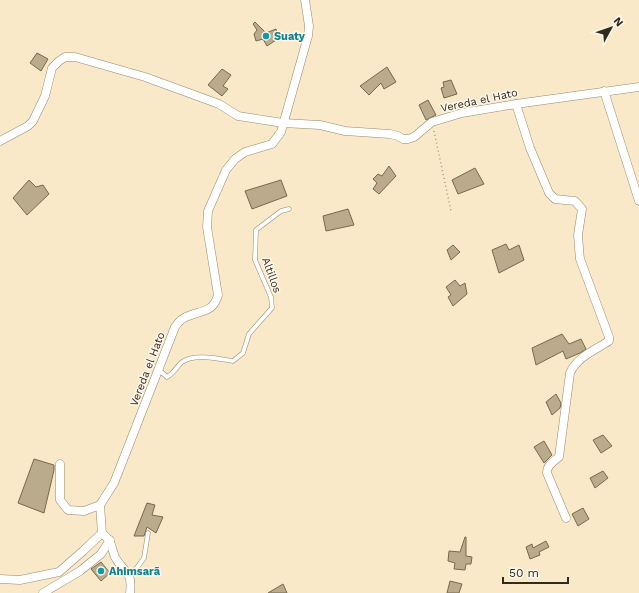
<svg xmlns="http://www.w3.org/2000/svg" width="639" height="593" font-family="'Work Sans',sans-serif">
	<rect width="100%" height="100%" fill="#f9e9c9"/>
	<g fill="#bbab8d" stroke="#77694c">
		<polygon points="255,22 266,33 276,29 279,38 267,46 263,39 256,41 254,34 257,30 253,24"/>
		<polygon points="37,53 48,59 41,71 30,63"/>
		<polygon points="387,67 396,82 384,89 381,83 369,95 360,86"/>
		<polygon points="222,69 231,75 223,86 228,89 222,96 208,85"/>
		<polygon points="451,80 457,94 444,98 441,88 444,87 443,82"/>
		<polygon points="428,100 436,115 426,120 419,105"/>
		<polygon points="389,166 396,176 379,194 373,189 377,183 373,179 378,174 382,176"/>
		<polygon points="475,168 484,184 458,194 452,180"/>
		<polygon points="29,180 36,187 43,185 49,194 27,215 13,198"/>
		<polygon points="281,180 287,196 252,209 245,191"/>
		<polygon points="348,209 354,225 326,231 323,216"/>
		<polygon points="506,244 509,250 519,245 524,260 499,273 492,250"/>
		<polygon points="453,245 460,252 451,260 447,250"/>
		<polygon points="455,280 460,286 465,283 467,294 453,306 448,297 451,295 446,287"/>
		<polygon points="562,334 569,344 581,339 586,349 580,353 566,359 563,351 536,365 532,348"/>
		<polygon points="556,394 561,403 560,408 552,415 546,402"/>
		<polygon points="603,435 612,446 601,453 593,440"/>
		<polygon points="544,441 552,455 544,463 534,447"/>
		<polygon points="34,459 54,465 54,470 44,513 18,503"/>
		<polygon points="603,471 608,478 595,488 590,478"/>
		<polygon points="147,503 155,505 152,515 163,517 156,533 147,527 144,536 134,536"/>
		<polygon points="583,508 589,519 578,526 572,514"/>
		<polygon points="465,537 466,537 466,556 472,557 471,564 466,564 465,570 454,569 455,563 448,561 449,551 460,552"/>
		<polygon points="546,541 549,547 539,552 540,555 530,559 526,547 532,544 533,548"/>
		<polygon points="101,562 110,573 101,581 91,569"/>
		<polygon points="450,581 462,584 459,593 447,593"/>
		<polygon points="283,584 287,593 268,593"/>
	</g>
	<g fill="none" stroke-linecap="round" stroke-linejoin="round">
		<g stroke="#98896c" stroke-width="5">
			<g id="service">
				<path d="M 159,370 L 167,377 C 175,373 176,367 182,362 C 194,353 220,359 233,361 L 243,353 L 249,334 L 272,308 L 271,297 L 255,260 L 256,230 L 281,211 L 289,209"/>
				<polyline points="130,577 144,558 148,533"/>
			</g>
		</g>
		<g stroke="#98896c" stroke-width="9">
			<g id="minor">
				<polyline points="604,91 639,201"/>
				<path d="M 516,104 L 530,148 L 549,193 L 555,199 L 575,201 L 582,209 L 578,235 L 579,248 L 580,259 L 609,337 L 609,341 C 595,350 577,357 570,373 L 559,457 C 553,462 547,465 547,473 L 566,518"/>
				<polyline points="0,141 28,126 33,121 45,96 52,68 59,61 65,57 75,57 145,77 219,104 238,116 283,123 320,125 345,131 390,134 398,136 403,139 408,139 414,137 432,122 462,113 516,104 639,87"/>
				<polyline points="60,464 60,500 68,510 84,511 100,505"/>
				<polyline points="0,579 20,580 59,572 83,551 102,533"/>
				<polyline points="43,593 80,571 101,554 110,540"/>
				<path d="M 130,593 C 133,569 123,573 115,557 C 110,544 113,543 102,533 L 100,505 L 114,483 L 175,327 C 177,324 180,320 184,318 C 199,310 213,314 218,295 L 207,227 L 208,211 L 226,170 L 235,159 L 245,152 L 272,144 L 281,132 L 308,36 L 309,26 L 305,0"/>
			</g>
		</g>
		<polyline stroke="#a79b84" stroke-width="1.5" stroke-dasharray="1 3" stroke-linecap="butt" points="434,131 451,211"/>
		<use href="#service" stroke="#fff" stroke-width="4"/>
		<use href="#minor" stroke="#fff" stroke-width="8"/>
	</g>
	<g fill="#0f9aa8" stroke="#fef7ea" stroke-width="1.5">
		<circle cx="266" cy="36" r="4"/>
		<circle cx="101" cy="571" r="4"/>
	</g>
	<g text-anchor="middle" stroke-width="3" stroke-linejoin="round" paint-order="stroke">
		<g font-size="11" font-weight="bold" fill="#0d838f" stroke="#fef7ea" text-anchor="start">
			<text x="274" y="40">Suaty</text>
			<text x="109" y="575">Ahimsarã</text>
		</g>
		<g font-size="11" fill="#302a1e" stroke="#fef7ea">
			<text transform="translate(479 100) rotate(-12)" y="4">Vereda el Hato</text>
			<text transform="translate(272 275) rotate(70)" y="4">Altillos</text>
			<text transform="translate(147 369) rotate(-69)" y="4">Vereda el Hato</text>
		</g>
	</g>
	<g transform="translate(611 28) rotate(50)" stroke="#fef7ea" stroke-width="3" paint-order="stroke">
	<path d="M0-3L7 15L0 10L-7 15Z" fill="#302a1e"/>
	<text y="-6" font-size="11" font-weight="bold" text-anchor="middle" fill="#302a1e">N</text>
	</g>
	<path d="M503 577v6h65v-6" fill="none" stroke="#302a1e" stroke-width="2"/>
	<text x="509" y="577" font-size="12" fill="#302a1e" stroke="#fef7ea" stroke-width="3" paint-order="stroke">50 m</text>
</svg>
